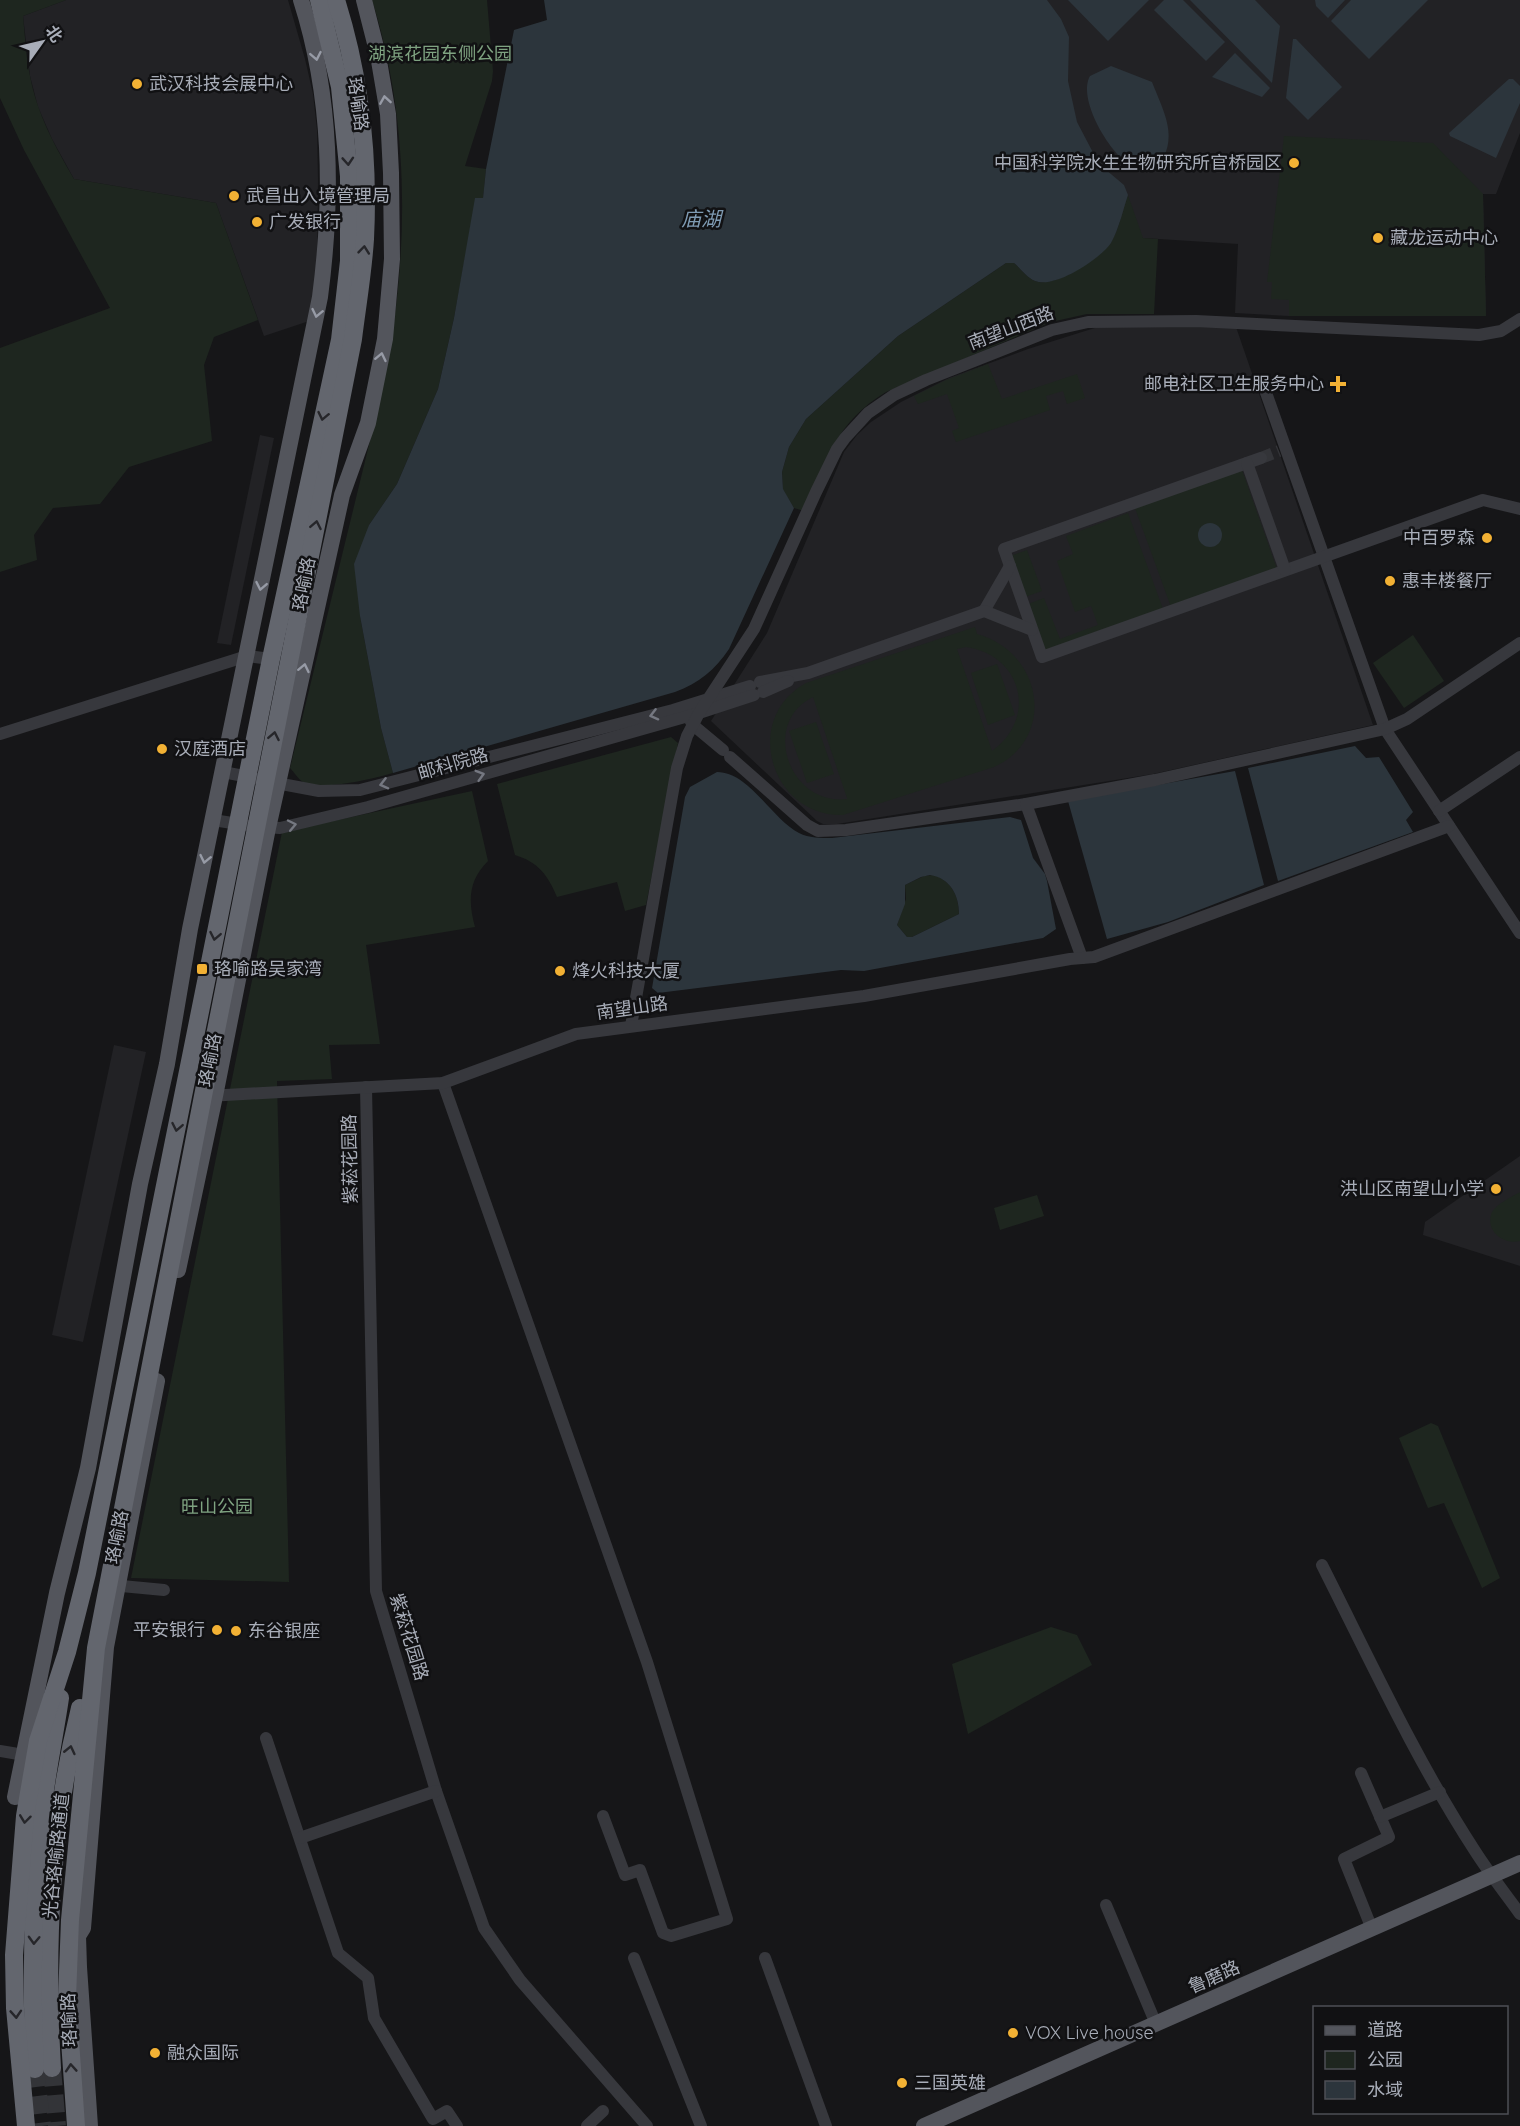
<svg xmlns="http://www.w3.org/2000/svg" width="1520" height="2126" font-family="Quicksand,'Noto Sans SC',sans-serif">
	<rect width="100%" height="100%" fill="#161618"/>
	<g fill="#222225">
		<polygon points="66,0 288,0 305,59 313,94 317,130 318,180 317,274 309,321 264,336 216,203 74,179 52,139 38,107 30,76 23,16"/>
		<polygon points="1005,0 1520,0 1520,133 1496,194 1483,194 1486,316 1289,316 1235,313 1238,244 1143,238 1095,198"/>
		<polygon points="1101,326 1236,327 1373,725 1153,774 837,824 823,824 817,821 711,721 767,633 844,452 857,435 871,422 901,402 949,378 1028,349"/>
		<polygon points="260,435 274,438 231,645 217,643"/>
		<polygon points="114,1045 146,1052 83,1342 52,1335"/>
		<polygon points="1520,1156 1520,1266 1423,1235 1425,1222"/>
	</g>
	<g fill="#1e261f" fill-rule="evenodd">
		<path d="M 0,0 L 66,0 L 23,16 C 25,36 26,57 30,76 C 37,114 55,146 74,179 L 216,203 L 258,320 L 214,337 L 204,365 L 212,441 L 129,467 L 100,504 L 53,508 L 34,535 L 37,560 L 0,572 L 0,348 L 110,308 L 24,150 L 0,98 Z"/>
		<path d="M 372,0 L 487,0 L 493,71 L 492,81 L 465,166 L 486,169 L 483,199 L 476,198 L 454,318 L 438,389 L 397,484 L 369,525 L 360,616 L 381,728 L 393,773 C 373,779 322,791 303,782 C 299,780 294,772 290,768 L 379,404 C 409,273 413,130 372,0 Z"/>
		<polygon points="1284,136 1433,143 1483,194 1486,316 1289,316 1289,300 1271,299 1272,282 1267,282"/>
		<path d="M 1128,195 L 1143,238 L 1158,239 L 1154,314 L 1087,314 L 1051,322 L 886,392 C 836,422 826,461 804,511 L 794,508 L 783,490 L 782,472 L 789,447 L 806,419 L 898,336 L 1006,263 L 1014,263 C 1021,269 1027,278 1035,281 C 1054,289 1100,258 1111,242 C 1119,229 1123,210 1128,195 Z"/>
		<polygon points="988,364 1002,399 1077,374 1085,398 1067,404 1063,391 1046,396 1050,410 956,442 952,431 959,428 947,394 918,404 914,396 946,380"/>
		<polygon points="1242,470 1277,569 1171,607 1135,508"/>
		<polygon points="1128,513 1163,609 1046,652 1028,604 1044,598 1060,639 1098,625 1091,606 1075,612 1057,561 1073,554 1066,536"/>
		<polygon points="1027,550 1042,591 1025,597 1010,556"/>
		<path d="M 975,627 L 977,634 C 1043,652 1057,738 994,767 L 843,815 C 771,817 741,719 806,683 ZM 966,647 C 1022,655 1038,718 992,751 L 957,649 ZM 813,697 L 847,798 L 847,799 C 789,806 760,723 813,697 Z"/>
		<polygon points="1413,635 1444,681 1404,708 1373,663"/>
		<polygon points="997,664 1015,715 988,725 971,673"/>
		<polygon points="816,722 834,774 807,783 789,731"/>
		<path d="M 671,737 L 678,743 L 646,905 L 625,911 L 617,882 L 557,897 C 548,875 538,862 515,855 L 497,784 Z"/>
		<path d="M 472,791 L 488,861 C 468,881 468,901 475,927 L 366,945 L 380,1044 L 329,1045 L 332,1079 L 277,1081 L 289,1582 L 131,1578 L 282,832 Z"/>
		<path d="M 933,875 C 951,880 959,896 959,914 L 912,937 L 907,937 L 897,925 L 906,899 L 905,885 L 924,876 Z"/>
		<path d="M 1520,1192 L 1520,1241 C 1506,1245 1486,1233 1491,1215 C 1493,1205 1512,1197 1520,1192 Z"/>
		<polygon points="1037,1195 1044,1216 1000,1230 994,1208"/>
		<polygon points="1431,1423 1438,1426 1500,1578 1482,1588 1444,1503 1428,1508 1399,1438"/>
		<polygon points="1051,1627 1077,1635 1092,1665 968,1734 952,1664"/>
	</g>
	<g fill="#2c353c" fill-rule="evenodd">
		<path d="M 544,0 L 1047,0 L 1061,19 L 1069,37 L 1068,81 L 1077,122 L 1099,164 L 1124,185 L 1128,195 C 1123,210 1119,229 1111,243 C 1100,259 1055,289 1035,281 C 1027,278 1021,269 1014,263 L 1006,263 L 898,336 L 806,419 L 789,447 L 782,472 L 783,489 L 794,508 L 729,649 C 715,670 699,683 675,692 L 393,773 L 381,728 L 360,616 L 354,564 L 369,525 L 397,484 L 438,389 L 454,318 L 475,198 L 483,198 L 486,169 L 514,30 L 547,20 Z"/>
		<polygon points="1068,0 1149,0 1108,41"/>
		<polygon points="1164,0 1183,0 1225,42 1206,61 1154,10"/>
		<polygon points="1190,0 1255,0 1280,26 1272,83"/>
		<polygon points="1315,0 1345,0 1328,18 1316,6"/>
		<polygon points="1351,0 1428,0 1369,59 1331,21"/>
		<polygon points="1293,39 1296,39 1342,87 1308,120 1286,98"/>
		<polygon points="1235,53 1270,88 1262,97 1212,77"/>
		<path d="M 1111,66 L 1152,82 C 1164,113 1180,138 1157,168 C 1151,170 1145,173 1139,171 C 1114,162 1076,100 1090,76 Z"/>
		<polygon points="1509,79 1513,79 1520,86 1520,103 1496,158 1450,136 1449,133"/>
		<circle cx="1210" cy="535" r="12"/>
		<polygon points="1355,746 1366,758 1379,757 1413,812 1406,820 1413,832 1278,881 1248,768"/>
		<polygon points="1235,771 1264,885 1168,922 1107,939 1068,801"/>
		<path d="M 717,772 C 749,772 772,819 799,833 C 809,838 821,838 832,838 L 1010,817 L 1021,820 L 1033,858 L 1045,874 L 1047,881 L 1056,929 L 1043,938 L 864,971 L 841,970 L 658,993 L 652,988 L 685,797 L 690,787 ZM 930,875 C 950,878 959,895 959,914 L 912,937 L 907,937 L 897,925 L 905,904 L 905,885 L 921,877 Z"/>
	</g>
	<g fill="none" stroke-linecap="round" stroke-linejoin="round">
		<polyline stroke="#333438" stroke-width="12" stroke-dasharray="12 6" stroke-linecap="butt" points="1261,458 1279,451"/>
		<g stroke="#333438" stroke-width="18" stroke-dasharray="18 9" stroke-linecap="butt">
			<polyline points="52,2068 57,2126"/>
			<polyline points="35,2069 42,2126"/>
		</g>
		<g stroke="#37383d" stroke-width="12">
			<polyline points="1264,387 1385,729 1520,933"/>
			<polyline points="1261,458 1004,549 1042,657 1483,500 1520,509"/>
			<polyline points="1247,463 1285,570"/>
			<polyline points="984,611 1010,566"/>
			<polyline points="760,682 808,673 984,611 1032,630"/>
			<polyline points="763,692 788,681"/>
			<polyline points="689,718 693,725 723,750"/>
			<polyline points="0,734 247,656 271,659"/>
			<polyline points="730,757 807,825 818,831 846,830 1026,804 1155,780 1385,729 1407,719 1520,643"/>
			<polyline points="223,772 254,778"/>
			<polyline points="271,782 319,791 360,790 673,710 750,686"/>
			<polyline points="1026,804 1082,958"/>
			<polyline points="1439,811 1520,757"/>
			<polyline points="213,820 245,825"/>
			<polyline points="262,827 280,828 368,807 699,713 754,695"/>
			<polyline points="631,1026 677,768 687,736 699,713 754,629 816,492 837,449 845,438 868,413 894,395 926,380 1052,330 1088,322 1196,321 1479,335 1501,331 1520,319"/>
			<polyline points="443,1083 647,1662 727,1919 671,1936 663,1933 640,1870 625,1875 603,1816"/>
			<polyline points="366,1087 376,1591 436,1791 484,1928 520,1980 647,2126"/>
			<polyline points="208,1096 443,1083 576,1034 864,996 1070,959 1094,957 1449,826"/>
			<path d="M 1322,1565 C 1370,1660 1417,1762 1475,1851 C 1489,1873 1505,1893 1520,1914"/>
			<polyline points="111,1585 164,1590"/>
			<polyline points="266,1738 338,1953 368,1978 374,2018 433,2119 447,2111 457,2126"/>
			<polyline points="0,1751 30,1756"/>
			<polyline points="1361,1773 1389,1837 1344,1859 1372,1929"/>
			<polyline points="1380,1817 1440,1792"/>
			<polyline points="300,1838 436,1791"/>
			<polyline points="1106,1905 1156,2024"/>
			<polyline points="634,1958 701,2126"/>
			<polyline points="765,1958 826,2126"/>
			<polyline points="587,2126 603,2111"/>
		</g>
		<g stroke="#53555c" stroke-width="16">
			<polyline points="178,1270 215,1096 268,828 311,635 342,495 368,423 385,339 392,259 391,173 388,114 378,55 364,0"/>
			<path d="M 15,1797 L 57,1593 L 88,1468 L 140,1184 L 167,1064 L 190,929 L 320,297 C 333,197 332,97 301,0"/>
			<polyline points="90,2126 79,1967 78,1936 83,1928 106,1647 157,1381"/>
			<polyline points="924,2126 1520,1863"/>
		</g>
		<g stroke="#63666e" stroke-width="18">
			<path d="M 52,2068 C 45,1943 50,1830 80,1708"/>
			<path d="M 35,2069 C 31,1986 32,1903 41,1821 C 45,1780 54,1739 60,1698"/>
			<polyline points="26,2126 15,2008 14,1955 25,1816 38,1741 67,1652 87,1573 271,659 340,340 349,261 349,176 340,87 319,0"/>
			<path d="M 76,2126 L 67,1998 L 70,1920 L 96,1648 L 203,1096 L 353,339 C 357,306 363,272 365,239 C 369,159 360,76 336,0"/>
		</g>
	</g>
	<defs><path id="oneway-chevron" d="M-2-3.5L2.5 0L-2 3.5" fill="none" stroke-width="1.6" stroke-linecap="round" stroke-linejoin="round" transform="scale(1.5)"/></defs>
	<g stroke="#979ba6">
		<use href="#oneway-chevron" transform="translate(316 56) rotate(79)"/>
		<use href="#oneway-chevron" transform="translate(385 100) rotate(-99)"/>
		<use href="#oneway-chevron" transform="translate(317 313) rotate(102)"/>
		<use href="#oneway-chevron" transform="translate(381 357) rotate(-78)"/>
		<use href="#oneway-chevron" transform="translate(261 586) rotate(101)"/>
		<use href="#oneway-chevron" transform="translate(304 668) rotate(-78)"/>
		<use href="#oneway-chevron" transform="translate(205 859) rotate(102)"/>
	</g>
	<g stroke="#26262a">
		<use href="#oneway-chevron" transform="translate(348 161) rotate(86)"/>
		<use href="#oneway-chevron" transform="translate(364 250) rotate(-84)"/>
		<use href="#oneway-chevron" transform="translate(323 416) rotate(102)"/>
		<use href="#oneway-chevron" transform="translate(316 525) rotate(-79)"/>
		<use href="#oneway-chevron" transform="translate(274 736) rotate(-79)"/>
		<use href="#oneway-chevron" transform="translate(215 936) rotate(101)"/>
		<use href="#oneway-chevron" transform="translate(177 1127) rotate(101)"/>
		<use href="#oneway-chevron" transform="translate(70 1750) rotate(-77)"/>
		<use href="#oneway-chevron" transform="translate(25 1819) rotate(97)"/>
		<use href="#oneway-chevron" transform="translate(34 1940) rotate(92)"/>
		<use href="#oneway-chevron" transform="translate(16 2014) rotate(86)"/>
		<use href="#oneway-chevron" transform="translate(71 2068) rotate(-94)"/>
	</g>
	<g stroke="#757881">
		<use href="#oneway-chevron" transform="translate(654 715) rotate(166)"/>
		<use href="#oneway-chevron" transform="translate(480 775) rotate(-16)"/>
		<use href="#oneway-chevron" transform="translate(384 784) rotate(166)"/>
		<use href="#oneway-chevron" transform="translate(292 825) rotate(-12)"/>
	</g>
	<g fill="#f2b134" stroke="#111113" stroke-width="2">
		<circle cx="137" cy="84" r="6"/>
		<circle cx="1294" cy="163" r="6"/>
		<circle cx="234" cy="196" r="6"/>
		<circle cx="257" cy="222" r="6"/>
		<circle cx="1378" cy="238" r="6"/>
		<path d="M1335 375h6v6h6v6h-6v6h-6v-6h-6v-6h6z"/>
		<circle cx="1487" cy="538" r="6"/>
		<circle cx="1390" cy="581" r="6"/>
		<circle cx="162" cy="749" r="6"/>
		<rect x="196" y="963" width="12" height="12" rx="3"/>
		<circle cx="560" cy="971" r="6"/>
		<circle cx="1496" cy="1189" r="6"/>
		<circle cx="217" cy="1630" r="6"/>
		<circle cx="236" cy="1631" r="6"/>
		<circle cx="1013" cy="2033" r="6"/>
		<circle cx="155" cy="2053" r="6"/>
		<circle cx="902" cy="2083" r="6"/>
	</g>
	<g text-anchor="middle" stroke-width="5" stroke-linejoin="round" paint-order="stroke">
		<g font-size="18" fill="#7fa381" stroke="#111113">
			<text x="440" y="60">湖滨花园东侧公园</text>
			<text x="217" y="1513">旺山公园</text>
		</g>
		<g font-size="18" fill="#a8adb8" stroke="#111113" text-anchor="start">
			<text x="149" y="90">武汉科技会展中心</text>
			<text x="1282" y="169" text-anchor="end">中国科学院水生生物研究所官桥园区</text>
			<text x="246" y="202">武昌出入境管理局</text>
			<text x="269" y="228">广发银行</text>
			<text x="1390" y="244">藏龙运动中心</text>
			<text x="1324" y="390" text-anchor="end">邮电社区卫生服务中心</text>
			<text x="1475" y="544" text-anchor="end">中百罗森</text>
			<text x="1402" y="587">惠丰楼餐厅</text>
			<text x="174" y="755">汉庭酒店</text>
			<text x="214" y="975">珞喻路吴家湾</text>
			<text x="572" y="977">烽火科技大厦</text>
			<text x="1484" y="1195" text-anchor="end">洪山区南望山小学</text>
			<text x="205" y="1636" text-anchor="end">平安银行</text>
			<text x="248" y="1637">东谷银座</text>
			<text x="1025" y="2039">VOX Live house</text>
			<text x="167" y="2059">融众国际</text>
			<text x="914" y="2089">三国英雄</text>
		</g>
		<g font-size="18" fill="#a8adb8" stroke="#111113">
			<text transform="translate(358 104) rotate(82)" y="6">珞喻路</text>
			<text transform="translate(1011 328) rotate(-21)" y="6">南望山西路</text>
			<text transform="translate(304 584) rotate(-79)" y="6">珞喻路</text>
			<text transform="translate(453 764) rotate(-16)" y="6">邮科院路</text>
			<text transform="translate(632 1008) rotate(-8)" y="6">南望山路</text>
			<text transform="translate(210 1060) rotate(-79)" y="6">珞喻路</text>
			<text transform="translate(350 1159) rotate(-91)" y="6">紫菘花园路</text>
			<text transform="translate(117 1537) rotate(-79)" y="6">珞喻路</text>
			<text transform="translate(409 1637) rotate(73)" y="6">紫菘花园路</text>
			<text transform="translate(56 1856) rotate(-84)" y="6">光谷珞喻路通道</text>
			<text transform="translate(1214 1977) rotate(-24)" y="6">鲁磨路</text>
			<text transform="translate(69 2020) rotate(-92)" y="6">珞喻路</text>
		</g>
		<g font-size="20" font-style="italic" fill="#7f9bb3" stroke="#111113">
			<text x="701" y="226">庙湖</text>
		</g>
	</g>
	<rect x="1313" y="2006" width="195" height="108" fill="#111113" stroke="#4d4f55" stroke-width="1.5"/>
	<rect x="1325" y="2026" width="30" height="9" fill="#53555c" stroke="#4d4f55" stroke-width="1.5"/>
	<text x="1367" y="2036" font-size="18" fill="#a8adb8">道路</text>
	<rect x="1325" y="2051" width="30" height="18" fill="#1e261f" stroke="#4d4f55" stroke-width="1.5"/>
	<text x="1367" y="2066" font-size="18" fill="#a8adb8">公园</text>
	<rect x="1325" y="2081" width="30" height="18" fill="#2c353c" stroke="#4d4f55" stroke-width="1.5"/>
	<text x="1367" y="2096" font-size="18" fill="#a8adb8">水域</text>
	<g transform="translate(42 42) rotate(56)" stroke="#111113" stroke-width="4.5" paint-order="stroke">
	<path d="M0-4.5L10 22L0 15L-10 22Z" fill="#a8adb8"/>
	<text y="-9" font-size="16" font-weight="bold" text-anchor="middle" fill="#a8adb8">北</text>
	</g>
</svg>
